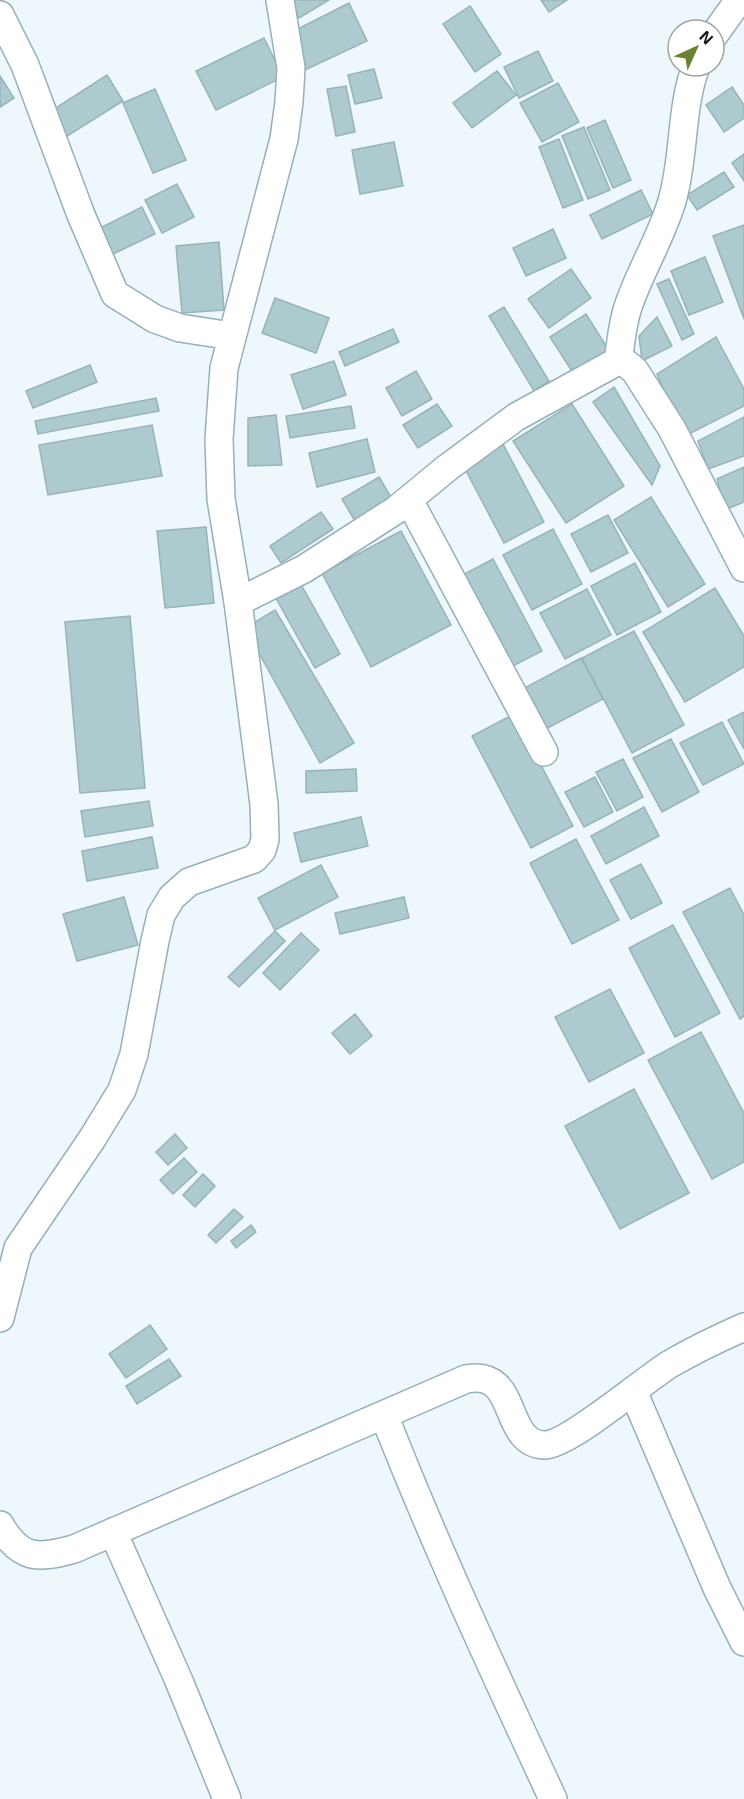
<svg xmlns="http://www.w3.org/2000/svg" width="744" height="1799" font-family="'Exo 2',sans-serif">
	<rect width="100%" height="100%" fill="#edf7fc"/>
	<g fill="#adcbcf" stroke="#96b4b7" stroke-width="1.5">
		<polygon points="291,0 329,0 299,18"/>
		<polygon points="541,0 567,0 549,12"/>
		<polygon points="349,3 367,41 305,70 294,31"/>
		<polygon points="470,6 501,54 475,72 443,24"/>
		<polygon points="264,38 283,77 216,110 196,71"/>
		<polygon points="538,51 553,81 519,98 504,67"/>
		<polygon points="374,69 382,98 355,104 348,75"/>
		<polygon points="497,71 516,95 472,128 453,103"/>
		<polygon points="107,75 123,101 64,138 48,113"/>
		<polygon points="0,76 14,98 0,107"/>
		<polygon points="558,83 579,122 542,142 520,103"/>
		<polygon points="346,86 355,132 336,136 327,89"/>
		<polygon points="732,87 744,105 744,118 724,132 706,105"/>
		<polygon points="155,89 186,160 153,173 123,103"/>
		<polygon points="605,120 631,180 613,188 587,128"/>
		<polygon points="584,127 610,190 588,199 562,136"/>
		<polygon points="559,139 583,200 563,208 539,147"/>
		<polygon points="394,142 403,186 360,194 352,150"/>
		<polygon points="744,154 744,181 732,163"/>
		<polygon points="724,172 734,187 697,210 687,195"/>
		<polygon points="177,184 194,217 162,233 145,200"/>
		<polygon points="641,190 653,214 602,239 590,215"/>
		<polygon points="142,207 155,234 107,257 94,231"/>
		<polygon points="744,225 744,319 713,236"/>
		<polygon points="553,229 566,258 526,276 513,248"/>
		<polygon points="219,242 224,310 182,313 176,246"/>
		<polygon points="705,257 723,302 689,315 671,271"/>
		<polygon points="571,269 591,298 549,328 528,299"/>
		<polygon points="669,279 694,334 682,340 657,284"/>
		<polygon points="275,298 329,318 316,353 262,333"/>
		<polygon points="504,307 549,381 534,391 489,316"/>
		<polygon points="586,314 613,357 577,379 550,337"/>
		<polygon points="657,317 672,346 642,361 639,336"/>
		<polygon points="393,329 399,342 345,366 339,352"/>
		<polygon points="716,337 744,389 744,406 683,437 657,374"/>
		<polygon points="334,361 346,395 303,409 291,375"/>
		<polygon points="90,365 97,382 33,408 26,391"/>
		<polygon points="416,371 432,399 402,416 386,388"/>
		<polygon points="614,387 660,466 652,485 593,402"/>
		<polygon points="156,398 159,411 38,434 35,421"/>
		<polygon points="437,404 452,426 418,448 403,425"/>
		<polygon points="572,404 624,486 566,523 513,441"/>
		<polygon points="351,406 355,428 290,438 286,416"/>
		<polygon points="276,415 282,465 248,466 248,418"/>
		<polygon points="744,417 744,456 708,469 698,441"/>
		<polygon points="152,425 162,476 48,495 39,445"/>
		<polygon points="367,439 375,472 317,487 309,453"/>
		<polygon points="503,444 544,522 504,543 463,465"/>
		<polygon points="744,467 744,502 725,510 717,479"/>
		<polygon points="379,477 396,506 359,528 342,499"/>
		<polygon points="651,497 705,584 668,607 614,520"/>
		<polygon points="321,512 333,529 281,563 270,546"/>
		<polygon points="608,515 628,553 591,572 571,534"/>
		<polygon points="206,527 214,603 165,608 157,531"/>
		<polygon points="553,529 582,584 532,610 503,555"/>
		<polygon points="401,531 451,625 371,667 322,573"/>
		<polygon points="493,559 542,651 507,669 455,579"/>
		<polygon points="635,563 661,612 617,635 591,586"/>
		<polygon points="298,579 340,654 315,668 273,593"/>
		<polygon points="715,588 744,636 744,667 685,702 643,632"/>
		<polygon points="587,589 611,635 565,659 540,613"/>
		<polygon points="275,610 354,743 320,763 245,628"/>
		<polygon points="130,616 145,788 80,793 65,622"/>
		<polygon points="634,631 684,725 632,753 582,658"/>
		<polygon points="581,658 603,699 538,733 517,692"/>
		<polygon points="744,712 744,749 728,720"/>
		<polygon points="514,714 573,826 531,848 472,736"/>
		<polygon points="722,722 744,764 703,785 680,743"/>
		<polygon points="671,739 699,792 662,812 633,758"/>
		<polygon points="623,759 643,797 617,811 596,772"/>
		<polygon points="356,769 357,791 306,793 306,771"/>
		<polygon points="595,777 613,812 584,827 565,792"/>
		<polygon points="149,801 153,826 85,837 81,811"/>
		<polygon points="644,807 659,836 606,864 591,836"/>
		<polygon points="361,817 368,846 301,862 294,833"/>
		<polygon points="152,837 158,868 87,881 82,851"/>
		<polygon points="576,839 619,920 572,944 530,863"/>
		<polygon points="641,864 662,903 631,919 610,880"/>
		<polygon points="321,865 338,897 275,930 258,898"/>
		<polygon points="730,888 744,915 744,1016 740,1019 683,912"/>
		<polygon points="124,897 138,945 77,961 63,914"/>
		<polygon points="404,897 409,918 340,934 335,913"/>
		<polygon points="673,925 720,1013 675,1037 629,948"/>
		<polygon points="275,931 285,941 239,987 228,977"/>
		<polygon points="301,933 319,950 280,990 263,973"/>
		<polygon points="610,989 644,1053 589,1082 555,1017"/>
		<polygon points="355,1014 372,1036 350,1054 332,1033"/>
		<polygon points="701,1032 744,1113 744,1162 712,1179 648,1060"/>
		<polygon points="634,1089 689,1193 620,1229 565,1126"/>
		<polygon points="175,1134 187,1148 168,1165 156,1152"/>
		<polygon points="184,1158 197,1172 173,1194 160,1180"/>
		<polygon points="203,1174 215,1186 195,1207 183,1195"/>
		<polygon points="234,1209 243,1217 216,1243 208,1235"/>
		<polygon points="251,1225 256,1232 236,1248 231,1241"/>
		<polygon points="150,1325 167,1349 126,1378 109,1354"/>
		<polygon points="169,1359 181,1376 137,1404 126,1386"/>
	</g>
	<g fill="none" stroke-linecap="round" stroke-linejoin="round">
		<g stroke="#96b0bb" stroke-width="30">
			<g id="street">
				<polyline points="0,15 25,65 81,215 115,294 155,319 180,328 232,336"/>
				<polyline points="714,35 739,0"/>
				<path d="M 618,361 C 621,344 622,324 628,307 C 640,271 661,238 672,201 C 685,157 680,109 696,66"/>
				<polyline points="409,500 544,752"/>
				<polyline points="238,602 304,569 396,510 447,468 516,417 618,361 627,364 635,371 672,429 744,568"/>
				<polyline points="0,1318 18,1248 92,1139 122,1090 134,1054 155,941 161,915 172,897 189,882 254,859 262,850 265,839 264,804 238,602 221,499 219,439 224,368 284,139 289,102 291,68 280,0"/>
				<polyline points="633,1391 717,1588 744,1642"/>
				<path d="M 384,1415 C 435,1545 494,1672 553,1799"/>
				<path d="M 0,1525 C 20,1560 38,1559 74,1549 L 466,1379 C 520,1368 501,1443 544,1445 C 568,1446 645,1379 670,1364 C 694,1350 719,1338 744,1327"/>
				<polyline points="113,1532 179,1681 227,1799"/>
			</g>
		</g>
		<use href="#street" stroke="#fff" stroke-width="27"/>
	</g>
	<g transform="translate(696 48) rotate(45)"><circle r="28" fill="#ffffff" stroke="#a0a4a5" stroke-width="1.5"/>
	<path d="M0-4.5L10 22L0 15L-10 22Z" fill="#6b8133"/>
	<text y="-9" font-size="16" font-weight="bold" text-anchor="middle" fill="#111b1f">N</text>
	</g>
</svg>
